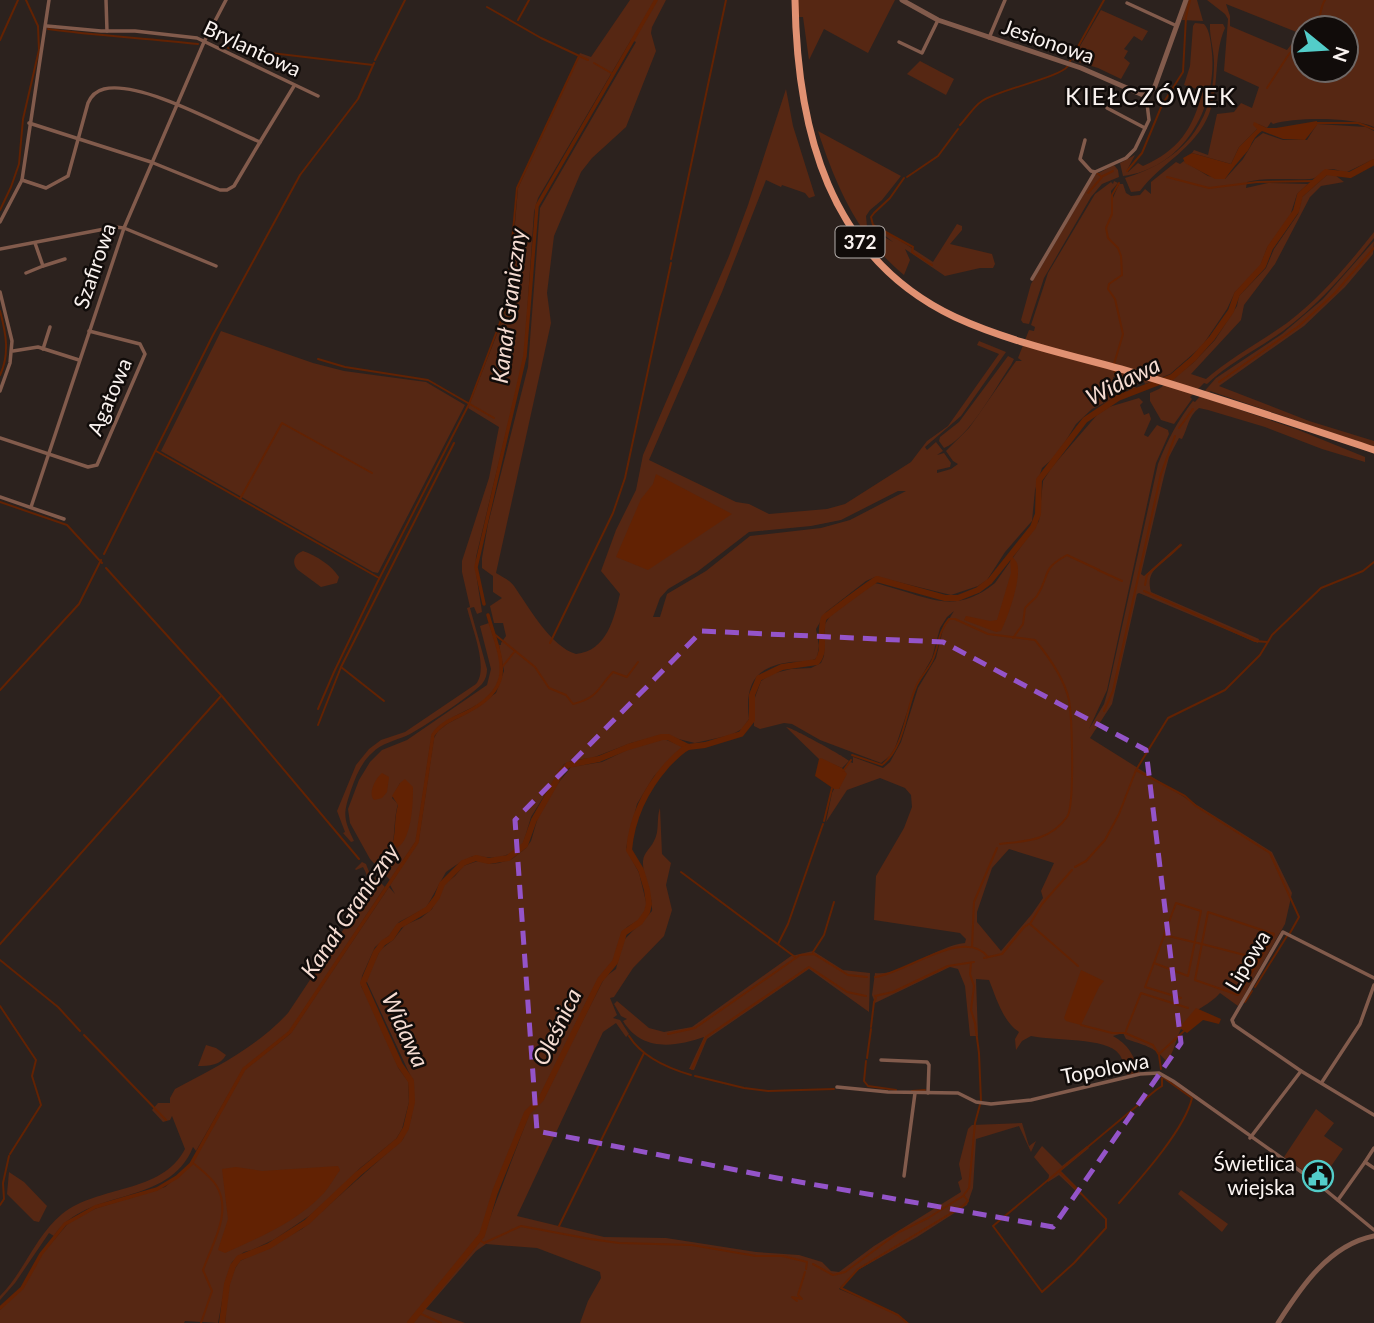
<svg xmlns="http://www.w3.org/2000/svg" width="1374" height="1323" font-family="Lato,sans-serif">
	<rect width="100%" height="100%" fill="#2c221e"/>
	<g fill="#562713" fill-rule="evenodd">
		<path d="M 630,0 L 666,0 L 652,27 L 651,33 L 656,51 L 626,127 L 592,158 L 581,172 L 554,236 L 547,293 L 551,323 L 496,573 C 502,577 510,580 514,586 C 528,606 551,647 576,654 C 607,651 614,618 620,594 L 601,571 L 616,530 L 636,490 L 643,455 L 729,256 L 748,205 L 786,89 L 793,126 L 815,196 L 809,198 L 805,193 L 782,185 L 781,187 L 766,180 L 722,292 L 649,460 L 736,502 L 749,504 L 769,514 L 827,509 L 845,504 L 911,462 L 927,441 L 948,426 L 999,354 L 977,345 L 979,341 L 1006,352 L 961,416 L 925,447 L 927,450 L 936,442 L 943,451 L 937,455 L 944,453 L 951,463 L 950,467 L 937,470 L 937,473 L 951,469 L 958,464 L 953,461 L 946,451 L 969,428 L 1016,361 L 1022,361 L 1018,358 L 1029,330 L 1034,331 L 1035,327 L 1031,325 L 1048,273 L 1095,194 L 1111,182 L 1113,184 L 1114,181 L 1118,183 L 1111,191 L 1112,200 L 1119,184 L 1123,184 L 1126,193 L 1131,196 L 1140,195 L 1145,189 L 1151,194 L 1151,182 L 1176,162 L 1180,164 L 1184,161 L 1208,176 L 1225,179 L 1243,159 L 1255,139 L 1263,133 L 1283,140 L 1307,140 L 1317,124 L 1366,127 L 1374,131 L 1374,159 L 1345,173 C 1322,162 1326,177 1310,179 C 1289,180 1267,177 1247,182 L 1246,188 L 1268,183 L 1308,184 L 1297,194 L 1290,216 L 1267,248 L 1260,267 L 1235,292 L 1227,309 L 1202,346 L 1170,374 L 1145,384 L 1144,381 L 1135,385 L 1136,388 L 1130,391 L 1125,389 L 1117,377 L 1113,377 L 1115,386 L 1124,393 L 1092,409 L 1076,424 L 1057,455 L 1042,468 L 1035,490 L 1032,521 L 1005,552 L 987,580 L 978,586 L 951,595 L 886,579 L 875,577 L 866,581 L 826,612 L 816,629 L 819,646 L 817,658 C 809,663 800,661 791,662 C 754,667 745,684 749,719 L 742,729 L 731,735 L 695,743 L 662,735 L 631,743 L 592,758 L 574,760 L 564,764 L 531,817 L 523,844 L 509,854 L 497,858 L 473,856 L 456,865 L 446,872 L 426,908 L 399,922 L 390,935 L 375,947 L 362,976 L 361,986 L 376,1013 L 399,1069 L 408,1081 L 409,1102 L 402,1129 L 396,1139 L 359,1169 L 343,1187 L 309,1216 L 275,1239 L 252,1250 L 244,1252 L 232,1262 L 226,1279 L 218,1323 L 185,1321 L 184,1323 L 0,1323 L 0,1310 L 23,1287 L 42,1254 L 71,1220 L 97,1208 L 165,1187 L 191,1165 L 245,1069 L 290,1034 L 389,887 L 395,894 L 390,885 L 419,838 L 434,738 L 438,731 L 447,724 L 473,710 L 496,693 L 504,671 L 499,645 L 501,645 L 501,643 L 506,636 L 503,623 L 494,623 L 490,606 L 502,598 L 493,592 L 493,576 L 482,568 L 482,558 L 488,524 L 528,367 L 540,208 L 636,42 L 631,40 L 538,198 L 534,212 L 524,358 L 476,557 C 475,576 480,596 482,612 L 477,614 L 474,607 L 470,608 L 487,669 C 487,674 486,679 482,684 C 472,695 421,729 406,736 C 394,741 382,743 372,753 C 361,763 356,776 351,790 C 343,814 343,818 354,841 L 351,842 L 343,833 L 345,832 L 337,811 L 356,765 L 369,749 L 381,740 L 405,732 L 476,684 C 489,668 472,628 467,608 L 470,607 L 462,572 L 462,561 L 489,478 L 499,427 L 468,408 L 508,306 L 518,188 L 580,53 L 591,57 ZM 898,491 L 906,491 L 850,520 L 821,528 L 750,536 L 706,571 L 667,594 L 660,617 L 653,617 L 660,598 L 668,589 L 697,572 L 749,532 L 811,526 L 841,520 Z"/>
		<polygon points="798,0 895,0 868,53 824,29 809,60 803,17 797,17"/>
		<polygon points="1187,0 1197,0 1203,21 1182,20"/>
		<path d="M 1207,0 L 1374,0 L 1374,127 C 1352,117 1296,117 1273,124 L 1271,122 L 1267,128 L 1258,124 L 1257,129 L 1239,147 L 1231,164 L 1192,153 L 1194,150 L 1208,155 L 1217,114 L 1234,112 L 1241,103 L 1252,108 L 1259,87 L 1224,71 L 1228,19 L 1225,14 ZM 1226,4 L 1299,33 L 1300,33 L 1287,50 L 1230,26 L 1230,16 ZM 1304,28 L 1346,28 L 1346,70 L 1304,70 Z"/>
		<polygon points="1101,10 1148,31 1142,41 1134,36 1124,49 1128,51 1124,58 1130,63 1121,79 1098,68 1072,60"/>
		<path d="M 1195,23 L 1204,24 C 1210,30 1211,44 1212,53 C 1217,109 1182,169 1123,176 L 1120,163 L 1135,155 L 1127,170 L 1128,172 L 1138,163 L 1143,166 C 1179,150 1192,130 1203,91 L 1184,85 L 1190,66 L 1193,26 Z"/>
		<path d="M 1210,24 L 1223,24 L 1225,28 C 1213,55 1220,86 1209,114 C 1195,149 1161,163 1140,191 L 1131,192 L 1125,178 C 1179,162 1213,126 1214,67 C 1215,53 1209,36 1210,24 Z"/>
		<polygon points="920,61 954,79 946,95 907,74"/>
		<path d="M 818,131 L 901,176 L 882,200 L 870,210 L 866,216 L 867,227 L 893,242 L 879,231 L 881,228 L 933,262 L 957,224 L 962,226 L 962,230 L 950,244 L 992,254 L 995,264 L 993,268 L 980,268 L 945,276 L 905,249 L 910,260 L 904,275 C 858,237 836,186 818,131 Z"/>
		<polygon points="1114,165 1118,170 1119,177 1102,184 1091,197 1044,278 1029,324 1023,323 1021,320 1031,284 1095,175"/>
		<path d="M 1327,175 L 1335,175 L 1344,182 L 1321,186 L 1310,197 L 1275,264 L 1244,305 L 1241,320 L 1191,374 L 1206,379 C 1230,358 1260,342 1287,323 C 1321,297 1348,265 1374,232 L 1374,238 C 1347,272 1318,305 1283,331 C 1258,349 1229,363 1207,384 L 1204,383 L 1190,397 L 1192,399 L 1174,424 L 1161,420 L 1150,401 L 1150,393 L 1159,389 L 1193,363 L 1215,340 L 1237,306 L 1239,296 L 1266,268 L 1274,249 L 1298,214 L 1302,197 Z"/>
		<path d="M 1374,241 L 1373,254 L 1345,287 L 1304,326 L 1219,386 L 1309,421 L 1374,441 L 1374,447 L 1210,391 L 1208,399 L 1296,429 L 1365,457 L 1365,462 L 1322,449 L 1265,427 L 1208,410 L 1199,408 C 1188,416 1188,428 1182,439 L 1179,438 L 1169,457 L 1164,476 L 1141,574 L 1144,576 L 1181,543 C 1173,562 1143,564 1151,592 L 1259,639 L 1258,643 L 1139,593 L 1137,594 L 1112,704 L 1090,738 L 1272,852 L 1292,893 L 1285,924 L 1238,1006 L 1220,993 C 1207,1008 1194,1007 1183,1026 C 1175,1037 1176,1052 1166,1061 C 1154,1046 1143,1045 1126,1039 L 1123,1033 L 1113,1036 C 1128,1044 1134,1055 1139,1073 L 1127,1075 C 1125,1069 1123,1059 1119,1054 C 1107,1037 1052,1041 1031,1036 L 1022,1041 L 1016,1050 L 1015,1039 L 1019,1032 C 1003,1022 996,997 989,980 L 976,979 L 978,1036 L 970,1036 L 965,986 L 958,969 L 950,967 L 875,1003 L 872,995 L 875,973 C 900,977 936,946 965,943 L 966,939 L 960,933 L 874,920 L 876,876 L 904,828 L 912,807 L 911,795 L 905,788 L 880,778 L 847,790 L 826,822 L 832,793 L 834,789 L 839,789 L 843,771 L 850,762 L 853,763 L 853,757 L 883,768 L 890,762 L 901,742 L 918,688 L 936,658 L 943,629 L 954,611 L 947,617 L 940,628 L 932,658 L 916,686 L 895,748 L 890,756 L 881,763 L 820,740 L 792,724 L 784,723 L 760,729 L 754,726 L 754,700 L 761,681 L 771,674 L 791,669 L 811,668 L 821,663 L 824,656 L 825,624 L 830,616 L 874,583 C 882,584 888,587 896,589 C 936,601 959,612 995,583 L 1039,521 L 1043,481 L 1052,467 L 1097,415 L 1109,407 L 1139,398 L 1143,402 L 1140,405 L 1144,415 L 1149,413 L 1151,419 L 1144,435 L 1148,437 L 1157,425 L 1168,430 L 1169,434 L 1156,463 L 1107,690 L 1089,729 L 1104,704 L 1108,690 L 1158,464 C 1167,441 1178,420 1193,401 L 1195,402 L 1216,378 L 1282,334 L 1323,299 ZM 1009,849 L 1054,863 L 1041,891 L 1043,898 L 1032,914 L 1001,951 L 977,922 L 977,912 L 992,868 Z"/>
		<polygon points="221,331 313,363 344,371 426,382 465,405 378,573 373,572 161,451"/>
		<path d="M 1008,356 L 1014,359 L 1011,365 C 995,388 969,438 944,448 L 939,441 L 940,437 L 959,422 Z"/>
		<path d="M 303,551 C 317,556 331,565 339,577 L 337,583 L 321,587 L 298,570 C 291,563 294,554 303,551 Z"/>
		<path d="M 489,623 C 493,638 501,655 501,671 C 502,713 437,706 430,746 L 416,841 L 390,880 L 370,859 L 350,823 L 348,809 L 359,780 L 370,762 L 382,750 L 407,740 L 487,685 L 491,669 L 480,626 ZM 400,783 C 418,814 412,815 393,842 C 395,829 394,818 398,804 L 392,798 Z"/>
		<path d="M 786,727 C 793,728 845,757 849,761 L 842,768 L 819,759 Z"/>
		<path d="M 664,739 L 684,747 L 654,776 L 637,804 L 626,848 L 639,873 L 647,906 L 641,919 L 627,927 L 621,935 L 615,958 L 599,979 L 541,1097 L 527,1111 L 500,1174 L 481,1234 L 408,1323 L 225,1323 C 227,1303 227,1277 240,1261 L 302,1229 L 403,1139 L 411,1119 L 414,1096 L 412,1079 L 366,980 L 380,950 L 393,940 L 405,925 L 421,918 L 432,909 L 445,883 L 455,876 L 463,866 L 478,861 L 490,864 L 499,863 L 512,859 L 526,848 L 531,841 L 538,817 L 556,786 L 571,767 L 602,762 L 629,749 Z"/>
		<path d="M 660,808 L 662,854 L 671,863 L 666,885 L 672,910 L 664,936 L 633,968 L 614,997 L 610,998 L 617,1015 L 613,1018 L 620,1020 L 629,1034 L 626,1037 L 616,1023 L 603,1032 L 517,1216 L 604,1237 L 666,1238 L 756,1252 L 799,1255 L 822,1262 L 831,1271 L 839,1272 L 874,1246 L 961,1192 L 958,1182 L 962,1179 L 959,1164 L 968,1129 L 972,1125 L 1022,1123 L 1029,1146 L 1036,1141 L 1031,1152 L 1019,1126 L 976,1139 L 973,1188 L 967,1205 L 917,1237 L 856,1271 L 839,1289 L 894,1312 L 909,1323 L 580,1323 L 588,1301 L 601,1278 L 600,1272 L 537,1248 L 486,1244 L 476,1251 L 426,1309 L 465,1323 L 412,1323 L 482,1239 L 530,1112 L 544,1096 L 605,977 L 616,969 L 623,941 L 652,911 C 653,893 642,876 643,861 C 644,852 651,848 654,841 C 660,831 656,818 660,808 Z"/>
		<path d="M 362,862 L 366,864 L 371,877 L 369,893 L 373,894 L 375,877 L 385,887 L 290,1031 L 243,1069 L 196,1151 L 193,1147 C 169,1208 87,1186 54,1236 L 49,1233 L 15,1283 L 0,1300 L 0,1296 C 24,1272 36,1235 62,1214 C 98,1185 162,1194 185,1149 L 172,1116 L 170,1120 L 163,1122 L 152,1110 L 158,1103 L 170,1103 L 170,1098 L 175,1089 C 215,1068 257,1047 288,1013 L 363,900 C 369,888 370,879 363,867 L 356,870 L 355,869 Z"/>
		<path d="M 813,951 L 843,970 L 870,973 L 869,1012 L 809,969 L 707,1039 L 694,1070 L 689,1069 L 704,1037 C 675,1047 642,1052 623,1021 L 627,1019 L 621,1016 L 614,1004 L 617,1001 L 649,1028 L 664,1032 L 692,1027 L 791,956 Z"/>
		<path d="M 206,1045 L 216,1048 L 226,1055 C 221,1065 209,1066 198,1066 Z"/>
		<polygon points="1316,1109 1334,1123 1324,1136 1343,1149 1320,1182 1284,1157"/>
		<polygon points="1042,1146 1062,1166 1087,1146 1089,1148 1061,1171 1081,1191 1080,1195 1059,1175 1048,1182 1049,1175 1034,1157"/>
		<polygon points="9,1172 24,1182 45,1204 47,1206 39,1222 34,1221 7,1194"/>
		<polygon points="1181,1190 1228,1224 1222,1232 1178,1194"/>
	</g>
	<g fill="#622203">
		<path d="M 1317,121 L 1317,125 L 1305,140 L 1283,139 L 1262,131 C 1249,141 1253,147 1244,155 C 1238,162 1231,170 1225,179 L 1215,179 L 1185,163 L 1183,158 L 1192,153 L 1231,164 L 1239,147 L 1257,129 L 1253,125 L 1254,122 L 1267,128 L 1276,128 Z"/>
		<polygon points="656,474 732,514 648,570 616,557 641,499 653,484"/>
		<path d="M 1010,554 C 1012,556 1016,561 1017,563 C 1022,578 1008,617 1001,631 L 996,632 L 964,620 L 966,616 L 990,621 L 997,620 L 1011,573 Z"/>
		<polygon points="821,758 842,768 847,774 839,789 834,789 815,776 819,759"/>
		<path d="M 382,773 L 389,777 L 387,792 L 382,798 L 374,800 L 372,797 C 370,789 376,778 382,773 Z"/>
		<path d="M 405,779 L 413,787 C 413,803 412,839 397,848 L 393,842 C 396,829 394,818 398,805 L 392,796 L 400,783 Z"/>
		<polygon points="1081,970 1104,981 1099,987 1081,1025 1066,1021 1064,1018"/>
		<polygon points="1196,1008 1221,1019 1219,1024 1203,1020 1187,1033 1181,1029 1181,1026"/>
		<path d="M 338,1166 L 340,1170 C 334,1178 330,1186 324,1193 C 297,1222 260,1237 225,1253 L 218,1250 L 228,1219 L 222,1169 L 236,1167 L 262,1171 Z"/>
	</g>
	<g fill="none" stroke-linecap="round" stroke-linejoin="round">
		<g stroke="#622203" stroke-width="2">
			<polyline points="487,7 541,38 588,60"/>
			<polyline points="518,20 529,0"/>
			<path d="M 1315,28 C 1321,19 1320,7 1325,0"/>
			<path d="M 48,29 C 98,36 147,38 198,44"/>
			<polyline points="0,40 18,0"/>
			<polyline points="228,48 373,65"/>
			<polyline points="375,60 405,0"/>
			<polyline points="1070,61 1104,0"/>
			<polyline points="594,63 613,74"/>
			<polyline points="1267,88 1289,54 1304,39"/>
			<polyline points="1317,123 1358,123 1374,129"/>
			<path d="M 960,125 C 967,118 973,107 982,101 C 1000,89 1059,78 1068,66"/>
			<polyline points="1127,171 1142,153 1162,105 1183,72 1186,17 1190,0"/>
			<polyline points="1103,176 1113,171"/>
			<polyline points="907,177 938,156 958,129"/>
			<polyline points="1167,177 1209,188 1257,182 1316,181"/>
			<polyline points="904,178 890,198 874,213 871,217 873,225 913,247 912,252 932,265"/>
			<polyline points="1088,193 1102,177 1097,173"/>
			<polyline points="0,210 11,187 19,164 23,119 39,50 38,26 26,0"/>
			<polyline points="671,259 726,0"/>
			<path d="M 0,311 C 6,333 10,354 0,375"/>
			<polyline points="318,359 345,367 428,380 494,418"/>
			<polyline points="1114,364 1123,334 1115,299 1108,289 1109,284 1122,275 1121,256 1118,248 1108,238 1106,228 1112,214 1112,195 1119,183"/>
			<polyline points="1114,369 1118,385 1128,395"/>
			<polyline points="1219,382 1299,326 1335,293 1374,248"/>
			<polyline points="1179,428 1193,409"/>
			<polyline points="156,451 379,578"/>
			<polyline points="240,499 282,423 372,473"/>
			<polyline points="0,502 67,525 102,563"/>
			<polyline points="104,554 213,335 300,175 358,99 374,63"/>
			<polyline points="106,568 221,695 359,859"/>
			<polyline points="1098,570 1122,581"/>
			<polyline points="1145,585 1147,575 1181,545"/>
			<polyline points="1144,591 1255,641 1267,642"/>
			<path d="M 493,633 L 535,667 L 549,688 L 566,695 L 573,704 C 598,698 598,688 613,672 L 627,677 L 638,662"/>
			<path d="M 1013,638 L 1023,624 L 1025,608 C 1029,603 1034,600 1037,596 C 1051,574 1040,570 1067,555 L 1099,570"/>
			<polyline points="550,643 613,513 625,478 671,263"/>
			<polyline points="503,666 515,651"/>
			<polyline points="341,667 384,701"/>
			<polyline points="0,690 79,604 101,560"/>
			<polyline points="318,709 334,672 378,581 469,404 506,307 517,188 579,56"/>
			<polyline points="1104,711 1113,691 1161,474 1175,436"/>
			<polyline points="318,725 341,667 454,443"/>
			<path d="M 852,755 L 882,765 C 905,747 905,712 916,687 C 920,677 929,669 933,659 C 939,645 938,632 949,619 L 955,619 L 988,634 L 1035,640 C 1049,657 1064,678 1069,700 C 1072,717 1075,806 1067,817 C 1050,841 1025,841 1000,844"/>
			<polyline points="1136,770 1185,796 1196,806 1270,853 1299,917 1290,933"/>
			<polyline points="843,771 851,760"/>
			<polyline points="824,821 832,788"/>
			<polyline points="1075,867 1086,861 1105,840 1119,814 1136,770 1168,718 1225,690 1260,655 1272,635 1321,588 1363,571 1374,562"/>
			<polyline points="1072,870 1042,904 1030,924 1078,966"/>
			<polyline points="681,872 795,957"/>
			<polyline points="1164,936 1145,987 1181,998"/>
			<polyline points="0,944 221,696"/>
			<polyline points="778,944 788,924 823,824"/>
			<polyline points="972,947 974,902 997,848"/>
			<polyline points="813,952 824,935 834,902"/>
			<polyline points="984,958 1002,954 1024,927 1029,924"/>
			<polyline points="0,960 58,1007 80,1031"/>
			<polyline points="1154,963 1188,976 1201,911 1176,903 1164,935 1202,944 1260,959 1274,934 1208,912 1195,980 1238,995 1260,959"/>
			<path d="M 875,977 C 904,974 965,926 988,957"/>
			<polyline points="1255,987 1287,936"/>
			<polyline points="875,996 893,992 948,966 974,962"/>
			<polyline points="1245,1002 1252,991"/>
			<polyline points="0,1006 36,1060 32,1076 41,1105 10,1154"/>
			<polyline points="1081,1025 1112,1033 1125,1033 1153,1045 1159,1055 1161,1069"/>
			<polyline points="871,1027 874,1002 876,998"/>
			<polyline points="1126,1031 1141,993 1188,1008"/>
			<polyline points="668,1034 695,1028 800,955 814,954 848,975 867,977"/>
			<polyline points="84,1035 166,1120"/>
			<path d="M 629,1036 C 642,1057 667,1068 691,1075"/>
			<polyline points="1159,1054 1184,1031"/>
			<polyline points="867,1058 871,1029"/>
			<polyline points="866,1061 864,1081 868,1086 896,1090"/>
			<polyline points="692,1069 706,1037 809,967 847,992 866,996"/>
			<polyline points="695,1076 744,1088 768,1091 834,1089"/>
			<polyline points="912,1091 925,1090"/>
			<path d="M 192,1162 C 200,1169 210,1176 216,1185 C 233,1212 212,1244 203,1270 L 212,1291 L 201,1323"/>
			<polyline points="1059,1171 1106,1219 1106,1228 1074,1263 1042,1292 993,1226 1156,1090 1162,1086 1162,1078"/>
			<path d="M 1119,1203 C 1141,1178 1185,1129 1192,1098 L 1164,1078"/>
			<polyline points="0,1205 4,1199 3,1183 9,1156"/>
			<polyline points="559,1226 644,1053"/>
			<polyline points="478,1239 484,1243 521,1226 590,1239 619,1243 692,1245 756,1256 783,1256 807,1262 806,1269"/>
			<polyline points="813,1264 833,1275 845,1272 899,1232 928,1218 963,1196 969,1188 975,1123 981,1101 979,1053 975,1023 971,1010 974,986 970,974 971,963"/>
			<polyline points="797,1301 792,1297 802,1299 798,1295 805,1272"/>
			<polyline points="419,1313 441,1323"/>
			<polyline points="907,1323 898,1315 841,1288 858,1269 963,1206 968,1201 964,1196"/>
		</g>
		<g stroke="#622203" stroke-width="3.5">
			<polyline points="484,604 476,567 525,356 537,206 656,0"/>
			<path d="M 0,1308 L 22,1288 L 41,1254 L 65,1224 L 95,1207 L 157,1189 L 177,1177 L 191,1164 L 244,1069 L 290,1032 L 417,842 L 433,735 C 441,723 453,719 465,713 C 518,687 501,660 488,615"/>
		</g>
		<g stroke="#622203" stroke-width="6">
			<path d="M 222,1323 L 227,1284 L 233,1266 L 239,1258 L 269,1246 L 307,1222 L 358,1174 L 399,1140 L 406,1128 L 412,1102 L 411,1081 L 400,1065 L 363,983 L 376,952 L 383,943 L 391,938 L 399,926 L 428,909 L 437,897 L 442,884 L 463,863 L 476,858 L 489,861 L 508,858 L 525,845 L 534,820 L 562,771 L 568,765 L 599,759 L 628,747 L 662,737 L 668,737 L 688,747 L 705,745 L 741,734 L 752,720 L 752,695 L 759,678 L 782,667 L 817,662 C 827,649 818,633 824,618 C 828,614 873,581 877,579 L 945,598 L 958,598 L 978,590 L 990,581 L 1033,527 L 1038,514 L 1039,480 L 1085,420 L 1118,398 L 1172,377 L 1193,359 L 1212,338 L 1231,311 L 1237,294 L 1263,266 L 1270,248 L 1296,211 L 1300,195 L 1326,172 L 1350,175 L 1374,162"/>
			<path d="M 410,1323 L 482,1235 L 495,1192 L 527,1113 L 541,1099 L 600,980 L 615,962 L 624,933 L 640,922 L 647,912 L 649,904 L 647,890 L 641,870 L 629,850 C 632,817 645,790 667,765 C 674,758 680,751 688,747"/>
		</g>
		<g stroke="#825b4c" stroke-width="3.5">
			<polyline points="106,0 107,31"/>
			<polyline points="1127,3 1177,26"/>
			<polyline points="47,26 101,31 135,31 197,38 318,96"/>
			<polyline points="989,38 1005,0"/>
			<polyline points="899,42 922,53 938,20"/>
			<polyline points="1107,108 1145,128"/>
			<polyline points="29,123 151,162 220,190 227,190 234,186 260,142"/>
			<polyline points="1085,140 1080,159 1091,171 1095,172"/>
			<path d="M 22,180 L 46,188 L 68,176 L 88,103 C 91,96 96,91 104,89 C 141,80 224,127 260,142 L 294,86"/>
			<polyline points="0,222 22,180 49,0"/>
			<polyline points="0,249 115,227 124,228 216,266"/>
			<polyline points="43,266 65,259"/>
			<polyline points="26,273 43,266 35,243"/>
			<polyline points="1032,279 1095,172 1126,158 1135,149 1149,120 1146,95"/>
			<polyline points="0,292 12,341 10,363 0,391"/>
			<polyline points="43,349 50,327"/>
			<polyline points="13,351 38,347 79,360"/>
			<polyline points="0,438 88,467 97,465 145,354 140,344 89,331"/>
			<polyline points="0,497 64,519"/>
			<polyline points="31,507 124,228 204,42 226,0"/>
			<polyline points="1374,978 1283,932 1232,1020 1234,1025 1301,1071 1374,1115"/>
			<polyline points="881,1060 927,1062 929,1065 928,1093"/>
			<polyline points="1322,1082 1360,1024 1374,985"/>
			<polyline points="837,1087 888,1092 958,1093 976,1102 991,1104 1031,1100 1140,1074 1159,1073 1173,1081 1317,1183 1374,1230"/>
			<polyline points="1250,1138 1301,1071"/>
			<polyline points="1365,1162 1374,1148"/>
			<polyline points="904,1176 915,1093"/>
			<polyline points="1338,1200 1365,1162 1374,1168"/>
		</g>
		<g stroke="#825b4c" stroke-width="5">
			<polyline points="902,0 938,20 1081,68 1143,95 1151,92 1155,86 1186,0"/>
			<path d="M 1278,1323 C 1301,1287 1329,1245 1374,1236"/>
		</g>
		<path stroke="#e19172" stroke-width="7" d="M 795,0 C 797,129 828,257 955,317 C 1007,341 1066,354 1121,369 C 1207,394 1290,422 1374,450"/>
	</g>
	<path fill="none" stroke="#9454c9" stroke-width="5" stroke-dasharray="14 9" stroke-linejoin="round" d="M 702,631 L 943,642 L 1146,750 L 1181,1043 L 1053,1227 L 777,1178 L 537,1131 L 515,820 Z"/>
	<defs>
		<g id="civic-ring" transform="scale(1.575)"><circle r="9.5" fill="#110c0a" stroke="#53cdc9" stroke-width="1.5"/><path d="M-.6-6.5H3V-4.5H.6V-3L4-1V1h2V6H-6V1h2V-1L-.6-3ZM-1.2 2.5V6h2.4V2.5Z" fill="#53cdc9"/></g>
	</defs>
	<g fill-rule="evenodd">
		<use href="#civic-ring" x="1318" y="1176"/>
	</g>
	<g text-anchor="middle" stroke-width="5" stroke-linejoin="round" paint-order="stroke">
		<rect fill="#110c0a" stroke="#b4aeab" stroke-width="2" x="835.5" y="226.5" width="49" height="31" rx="5"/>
		<g font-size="19" font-weight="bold" fill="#faf3f0">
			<text x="860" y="249">372</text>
		</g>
		<g font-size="21" fill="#faf3f0" stroke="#110c0a">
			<text transform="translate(1048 42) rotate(19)" y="7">Jesionowa</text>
			<text transform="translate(252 49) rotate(25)" y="7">Brylantowa</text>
			<text transform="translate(95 266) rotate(-71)" y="7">Szafirowa</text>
			<text transform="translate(110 397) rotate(-67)" y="7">Agatowa</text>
			<text transform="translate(1248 961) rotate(-59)" y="7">Lipowa</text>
			<text transform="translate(1105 1069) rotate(-11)" y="7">Topolowa</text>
		</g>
		<g font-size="21" fill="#faf3f0" stroke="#110c0a" text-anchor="end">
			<text x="1295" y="1171">Świetlica<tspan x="1295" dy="24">wiejska</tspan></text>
		</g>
		<g font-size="23" font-style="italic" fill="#f5dcd2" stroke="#110c0a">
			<text transform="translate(509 306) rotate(-83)" y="8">Kanał Graniczny</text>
			<text transform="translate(1123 381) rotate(-27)" y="8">Widawa</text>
			<text transform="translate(350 911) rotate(-56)" y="8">Kanał Graniczny</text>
			<text transform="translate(557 1027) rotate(-64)" y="8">Oleśnica</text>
			<text transform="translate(405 1030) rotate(65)" y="8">Widawa</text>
		</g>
		<g font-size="24" letter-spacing="2" fill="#faf3f0" stroke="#110c0a">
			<text x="1151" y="105">KIEŁCZÓWEK</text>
		</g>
	</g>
	<g transform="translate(1325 49) rotate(108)"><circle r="33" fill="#110c0a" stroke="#6e6866" stroke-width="2"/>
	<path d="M0-5L12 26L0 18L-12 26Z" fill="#53cdc9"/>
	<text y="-10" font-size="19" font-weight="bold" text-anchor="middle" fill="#faf3f0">N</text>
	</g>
</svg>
